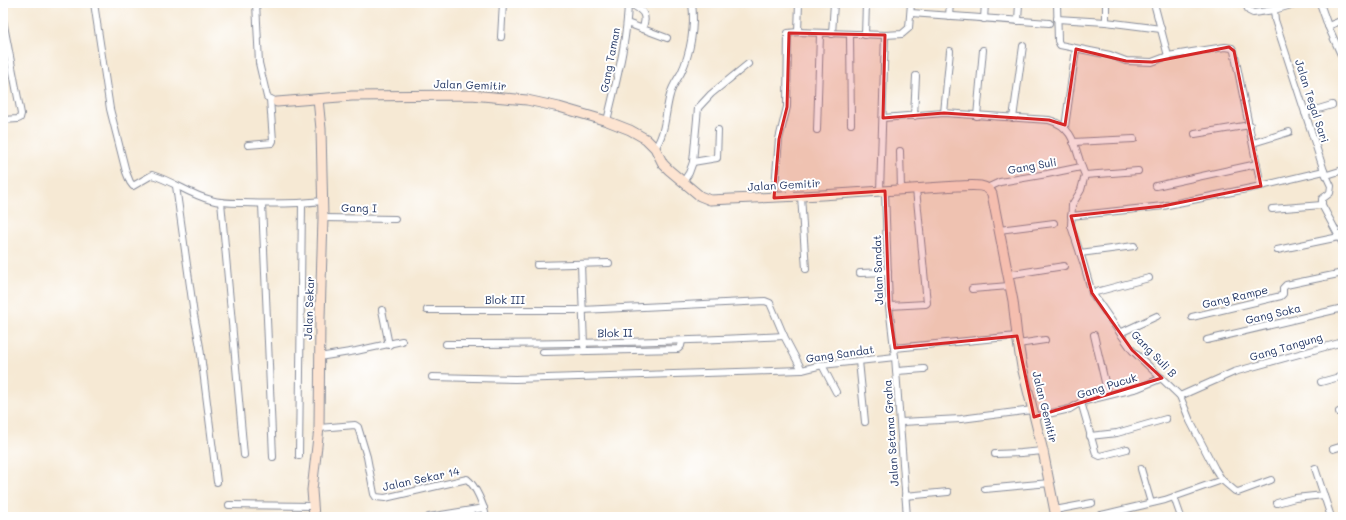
<svg xmlns="http://www.w3.org/2000/svg" width="1346" height="520" font-family="Mali,sans-serif">
	<rect width="100%" height="100%" fill="#fff"/>
	<filter id="ink" filterUnits="userSpaceOnUse"><feTurbulence type="fractalNoise" baseFrequency=".025" numOctaves="2"/><feDisplacementMap in="SourceGraphic" scale="8" xChannelSelector="R" yChannelSelector="G"/><feConvolveMatrix kernelMatrix="1 2 1 2 8 2 1 2 1" color-interpolation-filters="sRGB"/></filter>
	<filter id="wash" filterUnits="userSpaceOnUse"><feTurbulence type="fractalNoise" baseFrequency=".012" numOctaves="4" result="noise"/><feDisplacementMap in="SourceGraphic" scale="16" xChannelSelector="R" yChannelSelector="G"/><feGaussianBlur stdDeviation="0.9" result="paint"/><feColorMatrix in="noise" values="0 0 0 0 0 0 0 0 0 0 0 0 0 0 0 0 0 1.4 0 .05"/><feComposite in="paint" operator="in"/></filter>
	<g filter="url(#wash)">
		<rect width="100%" height="100%" fill="#f6e9d4"/>
	</g>
	<g filter="url(#ink)">
		<g fill="none" stroke-linecap="round" stroke-linejoin="round">
			<g stroke="#888c99" stroke-width="8">
				<g id="street">
					<path d="M 94,3 L 110,109 L 126,172 L 130,182 L 133,186 L 152,175 C 173,181 190,195 211,200 C 220,203 231,203 241,203 C 269,204 296,204 323,201"/>
					<polyline points="256,3 259,63 267,97 277,102"/>
					<path d="M 629,3 C 642,10 649,14 642,29"/>
					<polyline points="1057,3 1058,41 1060,45 1110,55 1126,61 1152,62 1168,56 1192,52 1225,47 1232,48 1234,51 1261,186"/>
					<polyline points="1106,3 1106,22"/>
					<polyline points="1154,3 1168,56"/>
					<polyline points="1245,3 1249,11 1253,13 1274,10"/>
					<polyline points="1298,3 1274,10 1275,20 1324,171 1331,186 1330,193 1322,199 1322,205 1343,244"/>
					<polyline points="1320,3 1328,26 1343,59"/>
					<polyline points="911,13 1049,23"/>
					<polyline points="949,16 950,3"/>
					<polyline points="984,19 985,3"/>
					<polyline points="1057,19 1106,22 1161,29"/>
					<polyline points="3,20 21,114 20,118 18,119 3,120"/>
					<polyline points="1018,21 1019,3"/>
					<polyline points="627,23 667,38"/>
					<polyline points="1328,26 1343,20"/>
					<polyline points="798,32 799,3"/>
					<polyline points="832,34 834,3"/>
					<polyline points="850,35 851,124"/>
					<polyline points="865,35 866,3"/>
					<polyline points="501,37 503,3"/>
					<polyline points="944,113 950,51"/>
					<polyline points="1305,113 1332,105"/>
					<polyline points="914,116 916,76"/>
					<polyline points="977,116 983,50"/>
					<path d="M 883,118 L 944,113 L 1049,120 C 1077,127 1075,154 1085,175 L 1081,190 L 1072,205 L 1071,226 L 1083,262 L 1092,293 L 1132,350 L 1180,396 L 1190,421 L 1215,469 L 1222,480 L 1235,491 L 1238,492 L 1271,480"/>
					<polyline points="1013,118 1023,46"/>
					<path d="M 607,121 C 616,82 627,43 628,3"/>
					<polyline points="1065,127 1076,49"/>
					<polyline points="817,130 820,34"/>
					<polyline points="1195,134 1250,125"/>
					<polyline points="1073,142 1134,139"/>
					<polyline points="1253,143 1289,132"/>
					<polyline points="248,145 272,143 273,141 270,99"/>
					<path d="M 655,148 C 666,133 665,112 670,95 C 672,86 677,80 681,73 C 691,52 695,26 692,3"/>
					<polyline points="900,151 901,189"/>
					<polyline points="693,162 717,158 718,130"/>
					<polyline points="1085,175 1138,171"/>
					<polyline points="1327,175 1343,170"/>
					<polyline points="683,182 689,173 693,162 698,108 711,94 748,64"/>
					<polyline points="176,186 194,315 200,347 217,482"/>
					<polyline points="1156,186 1257,164"/>
					<polyline points="987,188 1000,182 1047,174 1081,167"/>
					<polyline points="880,191 885,35"/>
					<polyline points="885,191 889,306 895,357 907,517"/>
					<polyline points="801,196 806,269"/>
					<polyline points="774,198 779,139 787,107 788,33 798,32 885,35 902,34 909,28 911,3"/>
					<polyline points="221,202 244,455"/>
					<polyline points="262,204 273,457"/>
					<polyline points="1272,209 1322,205"/>
					<polyline points="1071,216 1163,206 1261,186 1324,171"/>
					<polyline points="323,218 395,219"/>
					<polyline points="999,230 1054,223"/>
					<polyline points="1277,250 1339,237"/>
					<polyline points="1080,253 1134,246"/>
					<polyline points="581,264 584,346"/>
					<polyline points="537,265 609,263"/>
					<polyline points="860,273 888,272"/>
					<polyline points="1007,275 1064,266"/>
					<polyline points="972,289 1009,286"/>
					<polyline points="1092,293 1149,278"/>
					<polyline points="889,306 926,304 927,303 916,189"/>
					<polyline points="382,310 389,345"/>
					<polyline points="427,310 582,310 765,301 770,303 784,336 802,370 822,365 895,357"/>
					<polyline points="1192,317 1281,296 1283,294 1283,288 1286,285 1343,273"/>
					<polyline points="1120,333 1157,316"/>
					<polyline points="1094,335 1108,395"/>
					<polyline points="1207,340 1343,308"/>
					<path d="M 446,344 C 559,344 671,342 784,336"/>
					<polyline points="1018,344 1045,340"/>
					<polyline points="895,348 1017,336"/>
					<polyline points="543,352 678,349 681,346 682,341"/>
					<polyline points="319,357 356,351 402,341"/>
					<polyline points="859,361 865,422"/>
					<polyline points="822,365 836,392"/>
					<polyline points="897,371 924,369"/>
					<polyline points="432,377 515,379 802,370"/>
					<polyline points="1321,382 1343,376"/>
					<polyline points="1180,396 1234,372 1343,342"/>
					<polyline points="1081,402 1096,454 1100,456 1127,449"/>
					<polyline points="1339,412 1343,411"/>
					<polyline points="1034,417 1070,409 1081,402 1138,388 1162,378"/>
					<polyline points="901,422 961,419 1032,410"/>
					<path d="M 319,428 L 355,425 L 358,427 L 367,457 L 374,494 L 376,497 L 385,498 L 467,479 C 476,486 484,506 486,517"/>
					<polyline points="1090,436 1117,433 1166,419"/>
					<polyline points="1333,449 1343,446"/>
					<polyline points="995,454 1021,453 1043,451"/>
					<polyline points="299,456 302,204"/>
					<polyline points="1315,468 1331,517"/>
					<polyline points="1141,469 1151,503"/>
					<polyline points="985,489 1050,483"/>
					<polyline points="905,496 948,492"/>
					<polyline points="1174,497 1181,517"/>
					<polyline points="1277,503 1295,498 1324,495"/>
					<polyline points="229,505 313,506"/>
					<polyline points="1055,510 1092,503"/>
					<polyline points="429,517 484,508"/>
					<polyline points="1093,517 1165,500 1222,480"/>
				</g>
			</g>
			<g stroke="#888c99" stroke-width="11">
				<g id="secondary">
					<path d="M 277,102 L 352,96 L 471,95 L 527,100 L 559,107 L 607,121 L 630,130 L 646,139 L 655,148 L 663,164 L 669,170 L 700,196 L 710,200 L 822,195 L 957,186 C 968,186 987,182 992,194 L 1013,301 L 1017,336 L 1022,367 L 1043,451 L 1056,517"/>
					<polyline points="314,517 312,490 319,428 320,318 323,218 321,129 318,99"/>
				</g>
			</g>
			<use href="#street" stroke="#fff" stroke-width="6"/>
			<use href="#secondary" stroke="#fde4d1" stroke-width="9"/>
		</g>
	</g>
	<path fill="#d62828" fill-opacity="0.2" stroke="#d62828" stroke-width="3" stroke-linejoin="round" d="M 789,33 L 885,35 L 883,118 L 944,113 L 1049,120 L 1065,125 L 1076,49 L 1126,61 L 1152,62 L 1229,47 L 1234,51 L 1261,186 L 1163,206 L 1071,216 L 1092,293 L 1132,350 L 1162,378 L 1034,417 L 1017,336 L 895,348 L 889,306 L 885,191 L 774,198 L 779,139 L 787,107 Z"/>
	<g text-anchor="middle" stroke-width="4" stroke-linejoin="round" paint-order="stroke">
		<g font-size="11" fill="#1b2f5e" stroke="#fff">
			<text transform="translate(610 60) rotate(-79)" y="4">Gang Taman</text>
			<text transform="translate(470 85) rotate(2)" y="4">Jalan Gemitir</text>
			<text transform="translate(1312 101) rotate(72)" y="4">Jalan Tegal Sari</text>
			<text transform="translate(1032 166) rotate(-10)" y="4">Gang Suli</text>
			<text transform="translate(784 185) rotate(-3)" y="4">Jalan Gemitir</text>
			<text transform="translate(359 208) rotate(1)" y="4">Gang I</text>
			<text transform="translate(878 270) rotate(-92)" y="4">Jalan Sandat</text>
			<text transform="translate(1235 297) rotate(-13)" y="4">Gang Rampe</text>
			<text x="505" y="304">Blok III</text>
			<text transform="translate(309 308) rotate(-88)" y="4">Jalan Sekar</text>
			<text transform="translate(1273 314) rotate(-13)" y="4">Gang Soka</text>
			<text transform="translate(615 333) rotate(-1)" y="4">Blok II</text>
			<text transform="translate(1286 347) rotate(-16)" y="4">Gang Tangung</text>
			<text transform="translate(840 354) rotate(-8)" y="4">Gang Sandat</text>
			<text transform="translate(1154 354) rotate(46)" y="4">Gang Suli B</text>
			<text transform="translate(1107 386) rotate(-17)" y="4">Gang Pucuk</text>
			<text transform="translate(1045 407) rotate(76)" y="4">Jalan Gemitir</text>
			<text transform="translate(891 433) rotate(-94)" y="4">Jalan Setana Graha</text>
			<text transform="translate(421 479) rotate(-12)" y="4">Jalan Sekar 14</text>
		</g>
	</g>
	<rect width="1346" height="520" fill="none" stroke="#fff" stroke-width="16"/>
</svg>
